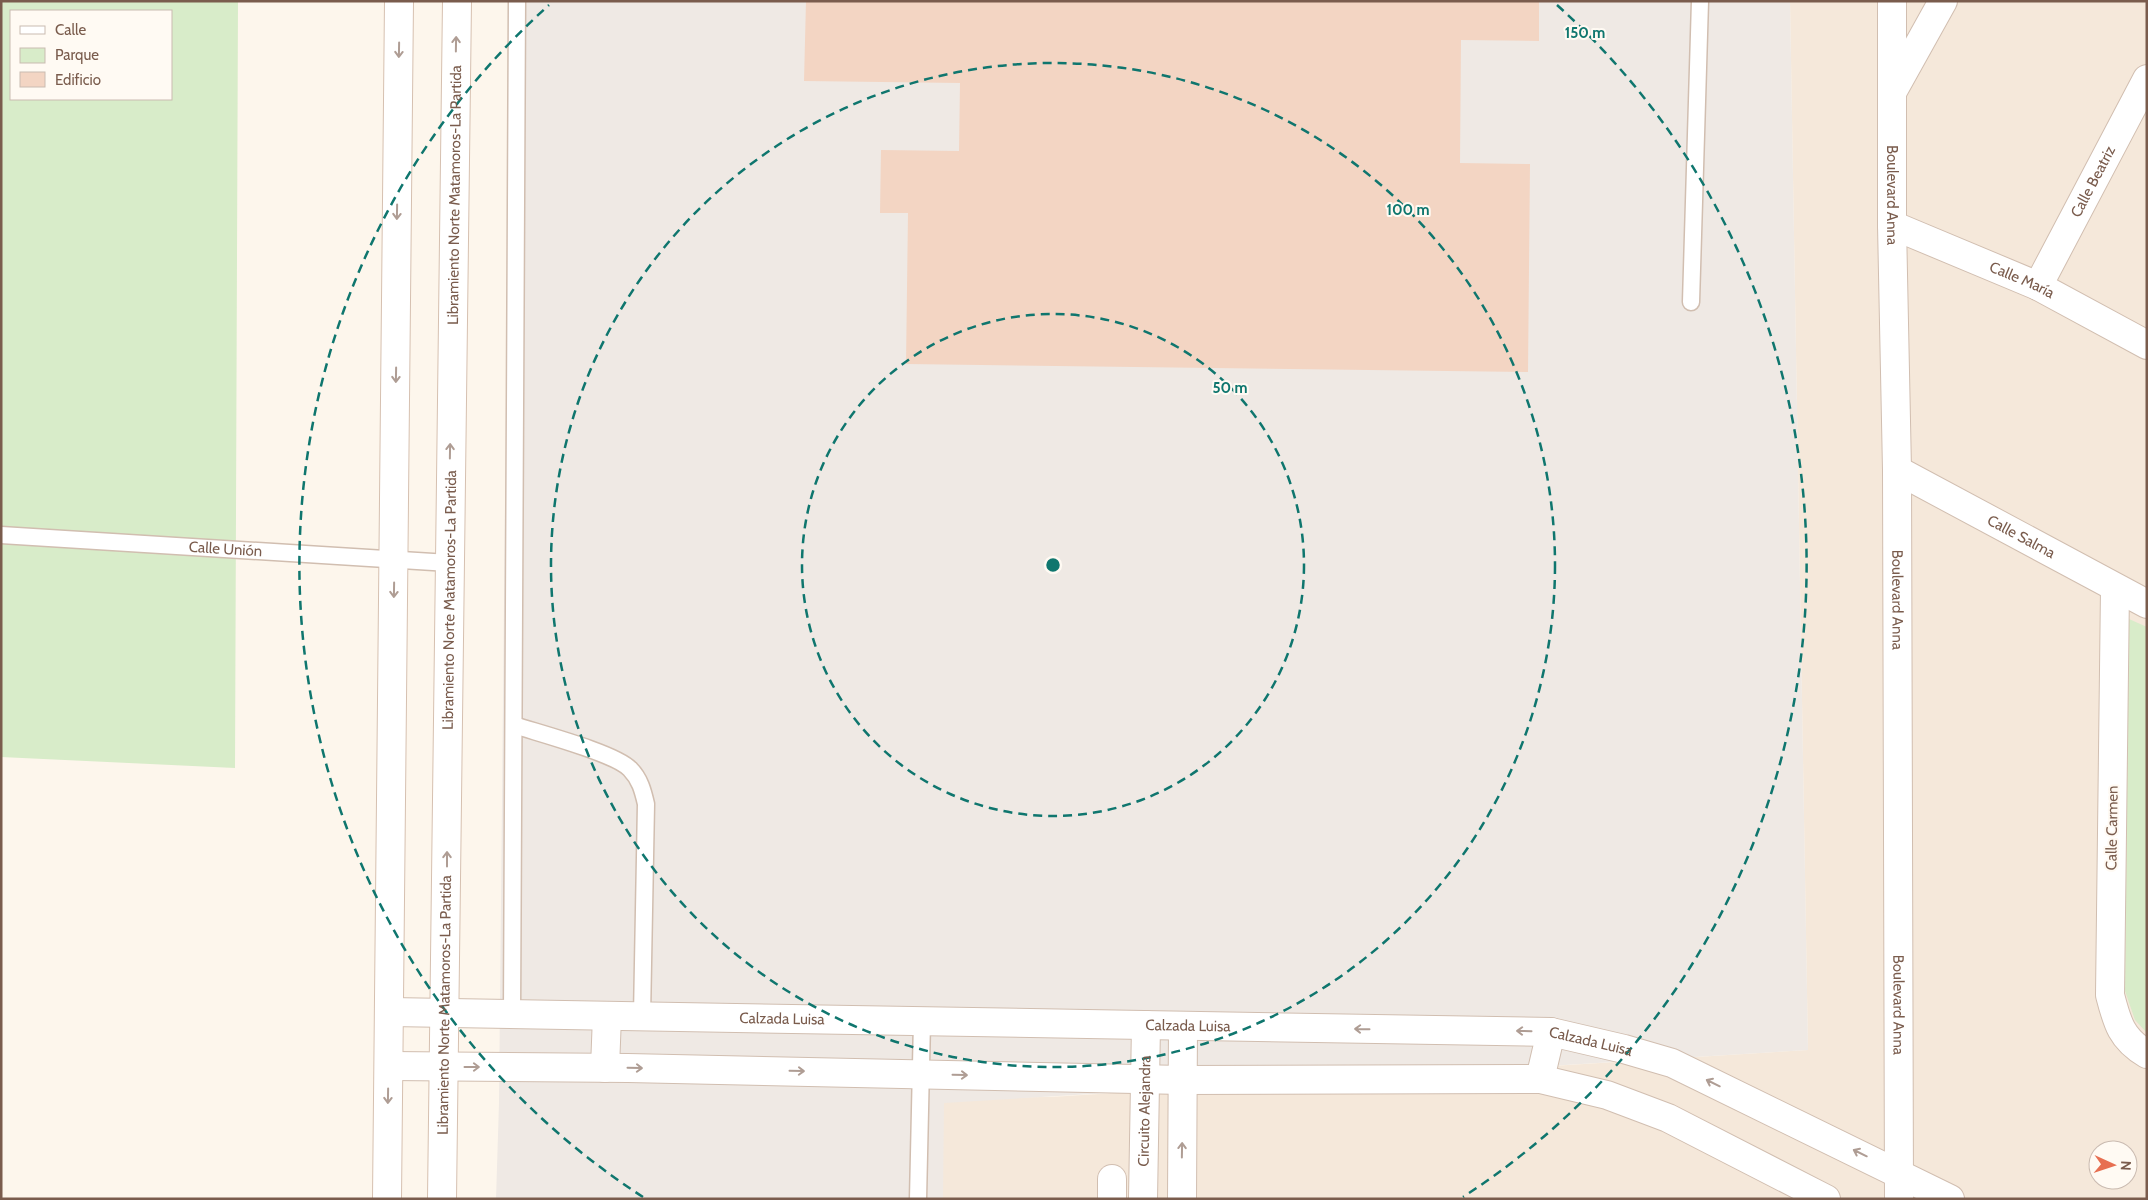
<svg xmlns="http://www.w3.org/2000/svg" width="2148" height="1200" font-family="Cabin,sans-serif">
	<rect width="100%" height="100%" fill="#fdf6ec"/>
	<path fill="#f5e8da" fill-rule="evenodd" d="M 1790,1 L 2147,1 L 2147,1199 L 526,1199 L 528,1100 L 1051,1097 L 1808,1050 ZM 2098,1150 L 2128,1150 L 2128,1180 L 2098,1180 Z"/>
	<polygon fill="#efe9e4" points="510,1 1790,1 1808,1050 944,1103 943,1199 496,1199 499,1103"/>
	<g fill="#d8ecc9" fill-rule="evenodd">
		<path d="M 1,1 L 238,1 L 235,768 L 1,757 ZM 11,11 L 171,11 L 171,99 L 11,99 Z"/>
		<polygon points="2129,619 2147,627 2147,1033 2135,1020 2125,991"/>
	</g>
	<polygon fill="#f3d5c3" points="806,1 1539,1 1539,41 1461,40 1460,163 1530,164 1528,372 906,364 908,213 880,213 881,150 959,151 960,83 804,81"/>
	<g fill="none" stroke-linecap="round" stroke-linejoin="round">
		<g stroke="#d1beb0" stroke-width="19">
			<g id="lane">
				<polyline points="1691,302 1700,1"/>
				<path id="s1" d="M 1,535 L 449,563"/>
				<path d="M 514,725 C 538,733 615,753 630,769 C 640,779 643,791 646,804 L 642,1016"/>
				<polyline points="512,1014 517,1"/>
				<polyline points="918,1199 922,1021"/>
			</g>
		</g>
		<g stroke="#d1beb0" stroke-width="30">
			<g id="street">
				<path id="s2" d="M 1892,1 L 1892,225 L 1897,470 L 1899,1199"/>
				<polyline points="1894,89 1943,1"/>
				<path id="s3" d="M 1892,225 L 2038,286 L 2147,345"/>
				<path id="s4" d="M 2038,286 L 2147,79"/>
				<path id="s5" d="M 1897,470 L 2147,604"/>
				<path d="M 2115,589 L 2110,995 C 2117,1022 2121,1039 2147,1054"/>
				<path id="s6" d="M 390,1012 L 1551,1032 L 1624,1049 L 1672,1063 L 1950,1199"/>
				<polyline points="389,1066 628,1068 1183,1080 1540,1079 1607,1095 1668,1118 1826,1199"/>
				<polyline points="605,1068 607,1016"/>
				<polyline points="1540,1079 1551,1032"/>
				<polyline points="1112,1199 1112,1179"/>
				<path id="s7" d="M 1143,1199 L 1146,1025"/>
				<polyline points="1182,1199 1183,1026"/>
			</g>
		</g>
		<g stroke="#d6c0b0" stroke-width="30">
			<g id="secondary">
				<polyline points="387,1199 399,1"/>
				<path id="s8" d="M 442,1199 L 457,1"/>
			</g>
		</g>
		<use href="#lane" stroke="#fff" stroke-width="16"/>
		<use href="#street" stroke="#fff" stroke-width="28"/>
		<use href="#secondary" stroke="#fff" stroke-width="28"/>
	</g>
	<defs><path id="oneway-shaft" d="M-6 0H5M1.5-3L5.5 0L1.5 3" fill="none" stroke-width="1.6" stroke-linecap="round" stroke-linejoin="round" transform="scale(1.25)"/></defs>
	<g stroke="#af9d94">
		<use href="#oneway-shaft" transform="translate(456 44) rotate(-89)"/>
		<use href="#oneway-shaft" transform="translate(399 50) rotate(91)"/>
		<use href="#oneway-shaft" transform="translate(397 212) rotate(91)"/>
		<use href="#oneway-shaft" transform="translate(396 375) rotate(91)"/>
		<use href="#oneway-shaft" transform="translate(450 451) rotate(-89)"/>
		<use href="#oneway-shaft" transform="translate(394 590) rotate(91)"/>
		<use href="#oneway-shaft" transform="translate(447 859) rotate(-90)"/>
		<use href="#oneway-shaft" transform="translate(1362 1029) rotate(-179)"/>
		<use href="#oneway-shaft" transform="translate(1524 1031) rotate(-179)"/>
		<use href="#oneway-shaft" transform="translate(472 1067)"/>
		<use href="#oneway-shaft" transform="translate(635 1068) rotate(1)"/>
		<use href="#oneway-shaft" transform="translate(797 1071) rotate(1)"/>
		<use href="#oneway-shaft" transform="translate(960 1075) rotate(1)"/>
		<use href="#oneway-shaft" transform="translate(1713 1083) rotate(-154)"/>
		<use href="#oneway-shaft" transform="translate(388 1096) rotate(91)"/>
		<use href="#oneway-shaft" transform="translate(1182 1150) rotate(-89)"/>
		<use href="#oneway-shaft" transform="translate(1860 1153) rotate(-154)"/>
	</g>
	<g fill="none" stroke="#0f766e" stroke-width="2.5" stroke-dasharray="9 6">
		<circle cx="1053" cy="565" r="251"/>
		<circle cx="1053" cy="565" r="502"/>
		<path d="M643 1197A753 753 0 0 1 549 5M1557 5A753 753 0 0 1 1463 1197"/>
	</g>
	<g text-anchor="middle" stroke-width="4" stroke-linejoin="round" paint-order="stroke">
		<g font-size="15" fill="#7a5c4d" stroke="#fffaf3">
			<text dy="5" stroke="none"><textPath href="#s4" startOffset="118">Calle Beatriz</textPath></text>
			<text dy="5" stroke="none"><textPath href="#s8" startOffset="1004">Libramiento Norte Matamoros-La Partida</textPath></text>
			<text dy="5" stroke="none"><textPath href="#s2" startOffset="194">Boulevard Anna</textPath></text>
			<text dy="5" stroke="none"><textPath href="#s3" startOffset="141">Calle María</textPath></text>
			<text dy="5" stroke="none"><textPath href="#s5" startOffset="141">Calle Salma</textPath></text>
			<text dy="5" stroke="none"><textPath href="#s1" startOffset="225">Calle Unión</textPath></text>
			<text dy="5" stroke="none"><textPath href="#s8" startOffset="599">Libramiento Norte Matamoros-La Partida</textPath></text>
			<text dy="5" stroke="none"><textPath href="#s2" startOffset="599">Boulevard Anna</textPath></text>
			<text transform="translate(2112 828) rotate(-89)" y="5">Calle Carmen</text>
			<text dy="5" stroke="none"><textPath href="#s8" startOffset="194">Libramiento Norte Matamoros-La Partida</textPath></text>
			<text dy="5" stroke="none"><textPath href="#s2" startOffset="1004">Boulevard Anna</textPath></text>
			<text dy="5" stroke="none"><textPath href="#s6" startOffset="392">Calzada Luisa</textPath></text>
			<text dy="5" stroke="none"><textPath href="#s6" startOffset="798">Calzada Luisa</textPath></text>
			<text dy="5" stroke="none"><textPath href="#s6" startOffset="1202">Calzada Luisa</textPath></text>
			<text dy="5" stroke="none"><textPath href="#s7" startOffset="88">Circuito Alejandra</textPath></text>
		</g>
	</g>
	<circle cx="1053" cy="565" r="8" fill="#0f766e" stroke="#fffaf3" stroke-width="2.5"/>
	<g font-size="15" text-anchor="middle" font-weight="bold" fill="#0f766e" stroke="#fffaf3" stroke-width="4" stroke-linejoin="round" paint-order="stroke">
		<text x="1585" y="38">150 m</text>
		<text x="1408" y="215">100 m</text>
		<text x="1230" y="393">50 m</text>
	</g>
	<rect width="2148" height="1200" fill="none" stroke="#7a5c4d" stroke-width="5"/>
	<rect x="10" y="10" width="162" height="90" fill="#fffaf3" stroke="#cabbb1"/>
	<rect x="20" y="26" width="25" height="8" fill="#ffffff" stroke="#cabbb1"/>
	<text x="55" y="35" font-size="15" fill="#7a5c4d">Calle</text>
	<rect x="20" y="48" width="25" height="15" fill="#d8ecc9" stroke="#cabbb1"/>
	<text x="55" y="60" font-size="15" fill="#7a5c4d">Parque</text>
	<rect x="20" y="72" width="25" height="15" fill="#f3d5c3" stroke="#cabbb1"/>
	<text x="55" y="85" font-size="15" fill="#7a5c4d">Edificio</text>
	<g transform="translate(2113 1165) rotate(93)"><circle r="24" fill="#fffaf3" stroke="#cabbb1"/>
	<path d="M0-4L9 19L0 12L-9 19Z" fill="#e76f51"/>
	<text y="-8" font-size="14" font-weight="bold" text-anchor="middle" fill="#7a5c4d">N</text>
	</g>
</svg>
